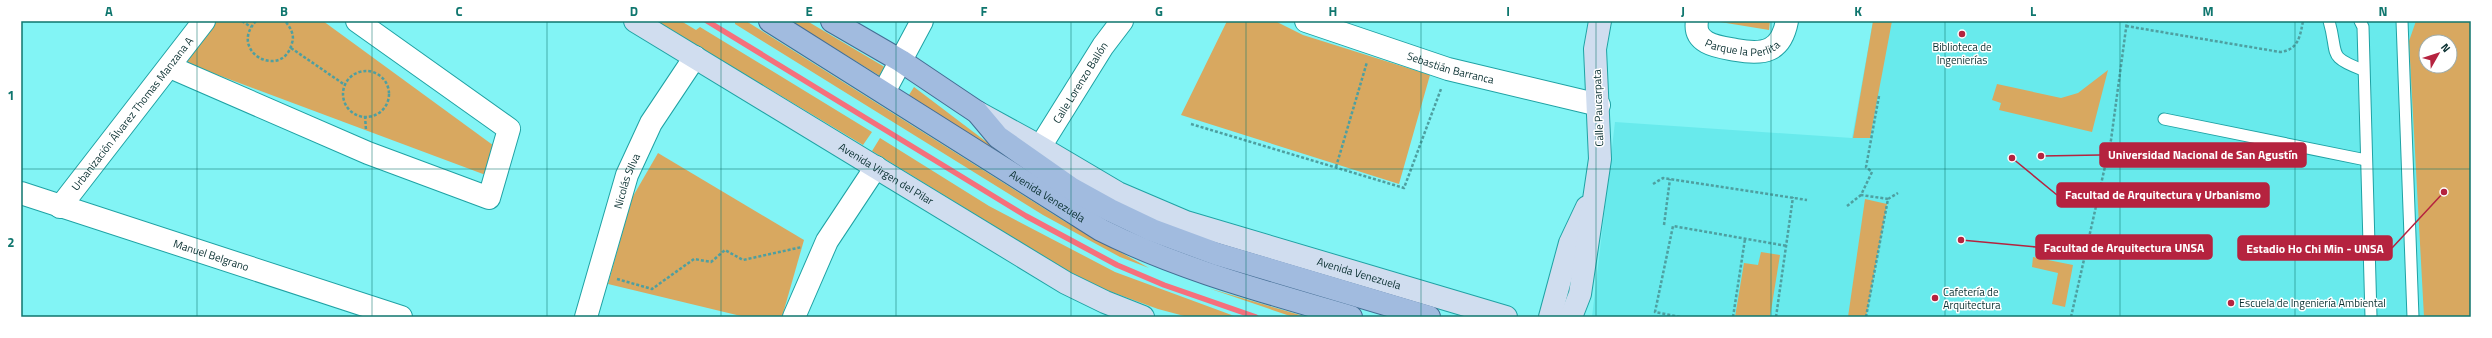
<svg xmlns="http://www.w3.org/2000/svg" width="2492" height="338" font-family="'Titillium Web',sans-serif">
	<rect width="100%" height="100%" fill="#82f4f5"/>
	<path fill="#68eaec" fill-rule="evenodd" d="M 1873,21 L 2471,21 L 2471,317 L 1592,317 L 1615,122 L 1852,138 ZM 2426,42 L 2450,42 L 2450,66 L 2426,66 Z"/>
	<g fill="#d8a860" fill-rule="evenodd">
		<polygon points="212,21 323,21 501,151 491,177 183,62"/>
		<polygon points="656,21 681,21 696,30 700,27 872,132 863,145"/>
		<polygon points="735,21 746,21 1064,221 1149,268 1120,257 1043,215 735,24"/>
		<polygon points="791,21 807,21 888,69 883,78"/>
		<polygon points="1227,21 1275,21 1303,35 1430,75 1399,184 1181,115"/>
		<polygon points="1714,21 1770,21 1769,30"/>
		<polygon points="1873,21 1892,21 1870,138 1853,138"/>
		<path d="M 2416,21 L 2471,21 L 2471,317 L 2424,317 L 2409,41 ZM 2426,42 L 2450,42 L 2450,66 L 2426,66 Z"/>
		<polygon points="2108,70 2092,132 1999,110 2001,103 1992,100 1997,84 2061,98 2078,93"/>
		<polygon points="914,87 1013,162 909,95"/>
		<polygon points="880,138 989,206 1115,272 1237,317 1188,317 1158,309 1106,290 1068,271 872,151"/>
		<polygon points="658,153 804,240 782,317 745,317 608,284 632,198"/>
		<polygon points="1865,199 1887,204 1866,317 1848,317"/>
		<polygon points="1761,252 1780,255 1770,317 1735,317 1744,263 1758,265"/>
		<polygon points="2033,257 2073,265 2065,307 2052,304 2058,273 2032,267"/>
		<polygon points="1208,288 1307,317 1293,317"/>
	</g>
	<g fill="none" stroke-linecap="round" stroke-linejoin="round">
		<polyline stroke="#f5707c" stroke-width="5.5" points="707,21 1026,216 1117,265 1164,285 1256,317"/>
		<g stroke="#1fa2a4" stroke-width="13">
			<g id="lane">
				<path d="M 2329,21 C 2339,55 2326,56 2363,70"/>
				<polyline points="2360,21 2363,27 2371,317"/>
				<polyline points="2402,21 2413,317"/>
				<polyline points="2164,119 2366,160"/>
			</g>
		</g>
		<g stroke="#1fa2a4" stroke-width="24">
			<g id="street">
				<path id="s1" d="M 1306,21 L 1448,69 L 1599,105"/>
				<path id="s2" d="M 1697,21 C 1693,45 1720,47 1736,50 C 1764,55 1781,52 1787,21"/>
				<polyline points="170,67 368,153 489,198 509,129 357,21"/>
				<polyline points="884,92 922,21"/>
				<path id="s3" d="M 1040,147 L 1103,46 L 1122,21"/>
				<path id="s4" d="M 21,193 L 401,317"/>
				<path id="s5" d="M 60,207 L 204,21"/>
				<path id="s6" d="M 586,317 L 627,175 L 651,123 L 695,57"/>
				<polyline points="794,317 827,241 876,167"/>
			</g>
		</g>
		<g stroke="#1fa2a4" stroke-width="24">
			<g id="secondary">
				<path id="s7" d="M 635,21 L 1066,283 L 1105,302 L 1143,317"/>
				<path id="s8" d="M 977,112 L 1030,141 L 1118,193 L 1186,222 L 1506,317"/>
				<polyline points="1550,317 1570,243 1587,207"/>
				<polyline points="1571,317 1580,294 1600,159 1595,49 1600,21"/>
			</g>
		</g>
		<g stroke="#446d94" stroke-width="24">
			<g id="primary">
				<path id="s9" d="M 770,21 L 1101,230 C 1181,270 1266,292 1351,317"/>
				<polyline points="832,21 901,61 962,102 977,112 998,137 1072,189 1110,210 1152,230 1217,254 1429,317"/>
			</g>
		</g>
		<g stroke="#4e9fa0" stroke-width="2.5" stroke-dasharray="3 2" stroke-linecap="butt">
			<polyline points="242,21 251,27"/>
			<path d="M 256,21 C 227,52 283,81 292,43 C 295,35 290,27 285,21"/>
			<path d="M 2126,26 L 2280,52 C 2298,50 2300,37 2303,21"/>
			<polyline points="291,48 345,85"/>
			<circle cx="366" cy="94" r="23"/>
			<polyline points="1879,96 1866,167 1872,172 1861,195 1888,199"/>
			<polyline points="365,116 366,130"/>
			<polyline points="1191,124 1404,188 1441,89"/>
			<polyline points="1336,167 1367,62"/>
			<polyline points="1653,184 1663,178 1807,200"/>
			<polyline points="1847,206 1861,195"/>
			<polyline points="1664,225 1670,179"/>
			<polyline points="617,279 652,289 694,259 711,262 725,250 743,260 802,247"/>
			<polyline points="1680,317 1655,312 1673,226 1787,246"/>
			<polyline points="1733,317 1745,239"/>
			<polyline points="1776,317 1793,197"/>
			<polyline points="1866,317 1888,199 1898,193"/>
			<polyline points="2071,317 2111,140 2127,21"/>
		</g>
		<use href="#lane" stroke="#fff" stroke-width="11"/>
		<use href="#street" stroke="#fff" stroke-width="22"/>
		<use href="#secondary" stroke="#d0ddef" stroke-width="22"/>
		<use href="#primary" stroke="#a1bbdf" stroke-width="22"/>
	</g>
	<path fill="none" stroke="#0f766e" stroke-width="1" stroke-opacity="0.55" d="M 197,21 L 197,317M 372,21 L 372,317M 547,21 L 547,317M 721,21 L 721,317M 896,21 L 896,317M 1071,21 L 1071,317M 1246,21 L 1246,317M 1421,21 L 1421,317M 1596,21 L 1596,317M 1771,21 L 1771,317M 1945,21 L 1945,317M 2120,21 L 2120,317M 2295,21 L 2295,317M 21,169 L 2471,169"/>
	<g fill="#b5233f" stroke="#fff" stroke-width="1.5">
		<circle cx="1962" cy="34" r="4"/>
		<circle cx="1935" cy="298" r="4"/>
		<circle cx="2231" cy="303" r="4"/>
	</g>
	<g text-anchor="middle" stroke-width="3" stroke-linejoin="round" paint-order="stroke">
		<g font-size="11" fill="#092f30" stroke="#fff">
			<text dy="4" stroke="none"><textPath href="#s2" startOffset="62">Parque la Perlita</textPath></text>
			<text dy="4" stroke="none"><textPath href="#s1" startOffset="152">Sebastián Barranca</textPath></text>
			<text dy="4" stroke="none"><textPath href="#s3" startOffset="76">Calle Lorenzo Ballón</textPath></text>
			<text transform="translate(1598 108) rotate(-92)" y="4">Calle Paucarpata</text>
			<text dy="4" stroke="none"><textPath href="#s5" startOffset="118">Urbanización Álvarez Thomas Manzana A</textPath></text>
			<text dy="4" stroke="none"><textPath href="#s7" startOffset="294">Avenida Virgen del Pilar</textPath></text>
			<text dy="4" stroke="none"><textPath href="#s6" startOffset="142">Nicolás SIlva</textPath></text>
			<text dy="4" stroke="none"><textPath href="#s9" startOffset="328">Avenida Venezuela</textPath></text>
			<text dy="4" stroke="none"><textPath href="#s4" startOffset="200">Manuel Belgrano</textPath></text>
			<text dy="4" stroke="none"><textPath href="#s8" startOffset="417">Avenida Venezuela</textPath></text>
		</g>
		<g font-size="11" fill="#092f30" stroke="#fff" text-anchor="start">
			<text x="1962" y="51" text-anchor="middle">Biblioteca de<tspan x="1962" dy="13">Ingenierías</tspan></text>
			<text x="1943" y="296">Cafetería de<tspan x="1943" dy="13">Arquitectura</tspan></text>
			<text x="2239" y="307">Escuela de Ingeniería Ambiental</text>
		</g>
	</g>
	<path fill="none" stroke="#b5233f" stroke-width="1.5" d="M2041 156L2100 155M2012 158L2057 195M1961 240L2036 247M2444 192L2392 248"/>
	<g fill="#b5233f" stroke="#fff" stroke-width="1.5">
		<circle cx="2041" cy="156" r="4"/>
		<circle cx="2012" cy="158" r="4"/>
		<circle cx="1961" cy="240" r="4"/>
		<circle cx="2444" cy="192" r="4"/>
	</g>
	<g fill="#b5233f" stroke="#b5233f" stroke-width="1.5">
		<rect x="2100" y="143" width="206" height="24" rx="4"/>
		<rect x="2057" y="183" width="212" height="24" rx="4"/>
		<rect x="2036" y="235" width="176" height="24" rx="4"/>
		<rect x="2238" y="236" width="154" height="24" rx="4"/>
	</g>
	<g font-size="12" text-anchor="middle" font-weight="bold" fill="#fff">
		<text x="2203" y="159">Universidad Nacional de San Agustín</text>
		<text x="2163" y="199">Facultad de Arquitectura y Urbanismo</text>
		<text x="2124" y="252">Facultad de Arquitectura UNSA</text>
		<text x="2315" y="253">Estadio Ho Chi Min - UNSA</text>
	</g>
	<rect width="2492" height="338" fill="none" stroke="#ffffff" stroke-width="44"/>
	<g transform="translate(2438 54) rotate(51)"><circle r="19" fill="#ffffff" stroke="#9dacac"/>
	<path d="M0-3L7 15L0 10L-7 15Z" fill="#b5233f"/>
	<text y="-6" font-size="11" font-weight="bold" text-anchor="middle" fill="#092f30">N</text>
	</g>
	<rect x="22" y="22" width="2448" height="294" fill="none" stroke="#0f766e" stroke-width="1.5"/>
	<g font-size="13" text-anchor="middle" font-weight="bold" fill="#0f766e">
		<text x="109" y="16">A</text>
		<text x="284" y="16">B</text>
		<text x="459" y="16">C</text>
		<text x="634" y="16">D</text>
		<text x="809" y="16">E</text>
		<text x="984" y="16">F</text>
		<text x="1159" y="16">G</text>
		<text x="1333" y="16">H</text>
		<text x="1508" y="16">I</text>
		<text x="1683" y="16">J</text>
		<text x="1858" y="16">K</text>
		<text x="2033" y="16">L</text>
		<text x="2208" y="16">M</text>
		<text x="2383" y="16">N</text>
		<text x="11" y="100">1</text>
		<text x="11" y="247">2</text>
	</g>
</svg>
